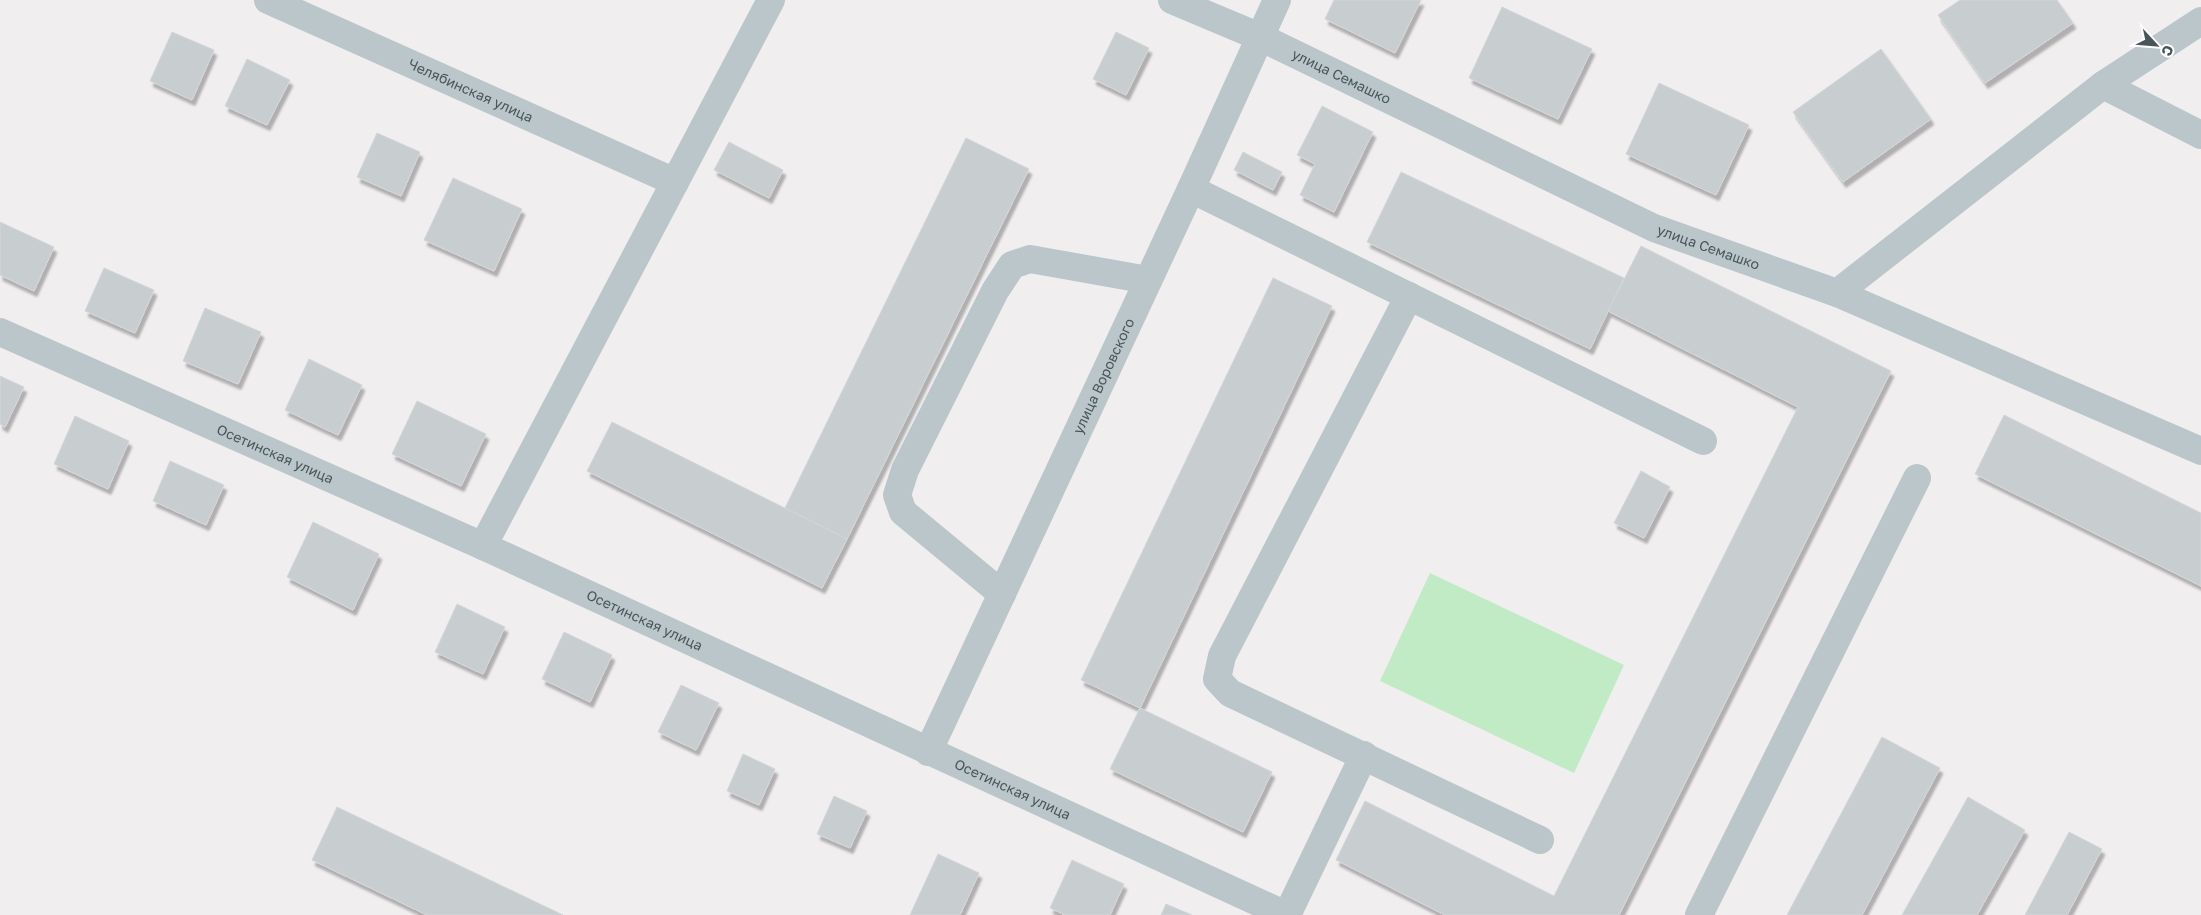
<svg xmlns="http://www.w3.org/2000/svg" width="2201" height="915" font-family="'Golos Text',sans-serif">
	<defs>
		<filter id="shadow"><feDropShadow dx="3" dy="5.5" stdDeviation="1" flood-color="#0004"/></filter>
	</defs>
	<rect width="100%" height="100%" fill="#f1eeef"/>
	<polygon fill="#c0ebc5" points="1430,573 1624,665 1574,773 1380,681"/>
	<g fill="#c8cdd0" stroke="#d3d6d9" filter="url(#shadow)">
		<polygon points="1334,0 1421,0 1395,53 1325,19"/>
		<polygon points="1960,0 2057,0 2073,23 1985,83 1938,15"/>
		<polygon points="1502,7 1592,49 1558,119 1469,78"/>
		<polygon points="172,32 214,50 192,100 150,81"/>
		<polygon points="1116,32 1149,48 1126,95 1093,79"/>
		<polygon points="1881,49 1931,119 1843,182 1793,112"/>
		<polygon points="247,59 290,80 267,125 225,106"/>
		<polygon points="1659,83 1749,125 1716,195 1626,154"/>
		<polygon points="1322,106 1373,132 1334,212 1300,195 1315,164 1297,155"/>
		<polygon points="377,133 420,152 401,196 357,177"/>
		<polygon points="966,138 1029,169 847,539 785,508"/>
		<polygon points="729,142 783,170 769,198 714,170"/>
		<polygon points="1243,152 1282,172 1273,190 1234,170"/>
		<polygon points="1401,172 1624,278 1590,349 1367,242"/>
		<polygon points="453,178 522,209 494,271 424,240"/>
		<polygon points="0,222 54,247 34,291 0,275"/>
		<polygon points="1641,246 1891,371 1619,915 1445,915 1336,860 1365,801 1554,896 1798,407 1608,311"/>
		<polygon points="104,268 154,290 135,333 85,311"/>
		<polygon points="1273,278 1332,306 1140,708 1081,680"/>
		<polygon points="205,308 261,332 238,384 183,361"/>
		<polygon points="309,359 362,385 338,435 285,410"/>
		<polygon points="0,376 24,387 5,427 0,424"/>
		<polygon points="417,401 486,434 461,486 392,454"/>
		<polygon points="2004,415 2201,513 2201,586 1975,474"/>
		<polygon points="75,416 129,441 108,489 54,464"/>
		<polygon points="612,422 847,539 822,588 587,471"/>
		<polygon points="170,461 224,485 206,525 153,501"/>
		<polygon points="1641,471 1670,487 1644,538 1614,523"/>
		<polygon points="313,522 379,554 353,610 287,577"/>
		<polygon points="457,604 505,627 483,674 435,652"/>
		<polygon points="564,632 612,655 590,702 542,679"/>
		<polygon points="681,685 719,703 696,750 658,732"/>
		<polygon points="1140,708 1272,772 1243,832 1110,769"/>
		<polygon points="1882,737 1940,768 1862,915 1787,915"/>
		<polygon points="743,754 775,769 759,805 727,791"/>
		<polygon points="834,796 867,811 850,848 817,834"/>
		<polygon points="1968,797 2025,830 1977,915 1902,915"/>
		<polygon points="337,807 563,915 427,915 312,860"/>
		<polygon points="2069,832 2102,849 2067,915 2025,915"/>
		<polygon points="938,854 979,873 960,915 910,915"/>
		<polygon points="1072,860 1124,884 1110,915 1065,915 1050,908"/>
		<polygon points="1166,904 1192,915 1161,915"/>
	</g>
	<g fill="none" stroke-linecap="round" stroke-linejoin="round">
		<g stroke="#bbc6ca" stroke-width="28">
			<path id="s1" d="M 268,0 L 675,182"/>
			<path id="s2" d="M 1172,0 L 1260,37 L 1654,228 L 1837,293 L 2103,85 L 2201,21"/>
			<polyline points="2103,85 2201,135"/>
			<polyline points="1191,189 1703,441"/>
			<polyline points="1837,293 2201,451"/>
			<polyline points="1409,296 1222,656 1217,679 1230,693 1540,840"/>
			<path id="s3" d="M 0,332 L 483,546 L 1286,915"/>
			<polyline points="483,546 771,0"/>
			<polyline points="1002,594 903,512 897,495 905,470 995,291 1012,265 1030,259 1148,280"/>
			<path id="s4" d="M 928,752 L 1191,189 L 1277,0"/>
			<polyline points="1287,915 1364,755"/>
			<polyline points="1699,915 1917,478"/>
		</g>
	</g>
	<g text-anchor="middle" stroke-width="4.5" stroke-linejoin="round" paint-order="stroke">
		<g font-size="14" fill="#48565a" stroke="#fff">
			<text dy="5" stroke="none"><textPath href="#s2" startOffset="186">улица Семашко</textPath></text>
			<text dy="5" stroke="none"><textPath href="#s1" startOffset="222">Челябинская улица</textPath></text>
			<text dy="5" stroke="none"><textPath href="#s2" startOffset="591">улица Семашко</textPath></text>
			<text dy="5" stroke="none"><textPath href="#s4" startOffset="415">улица Воровского</textPath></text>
			<text dy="5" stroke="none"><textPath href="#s3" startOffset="301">Осетинская улица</textPath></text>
			<text dy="5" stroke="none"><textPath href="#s3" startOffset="706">Осетинская улица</textPath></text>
			<text dy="5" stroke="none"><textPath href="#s3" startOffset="1111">Осетинская улица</textPath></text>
		</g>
	</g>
	<g transform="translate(2156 45) rotate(116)" stroke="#ffffff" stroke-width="4" paint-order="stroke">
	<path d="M0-4L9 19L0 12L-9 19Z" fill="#48565a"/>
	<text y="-8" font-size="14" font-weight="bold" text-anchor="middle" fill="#48565a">С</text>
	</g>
</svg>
